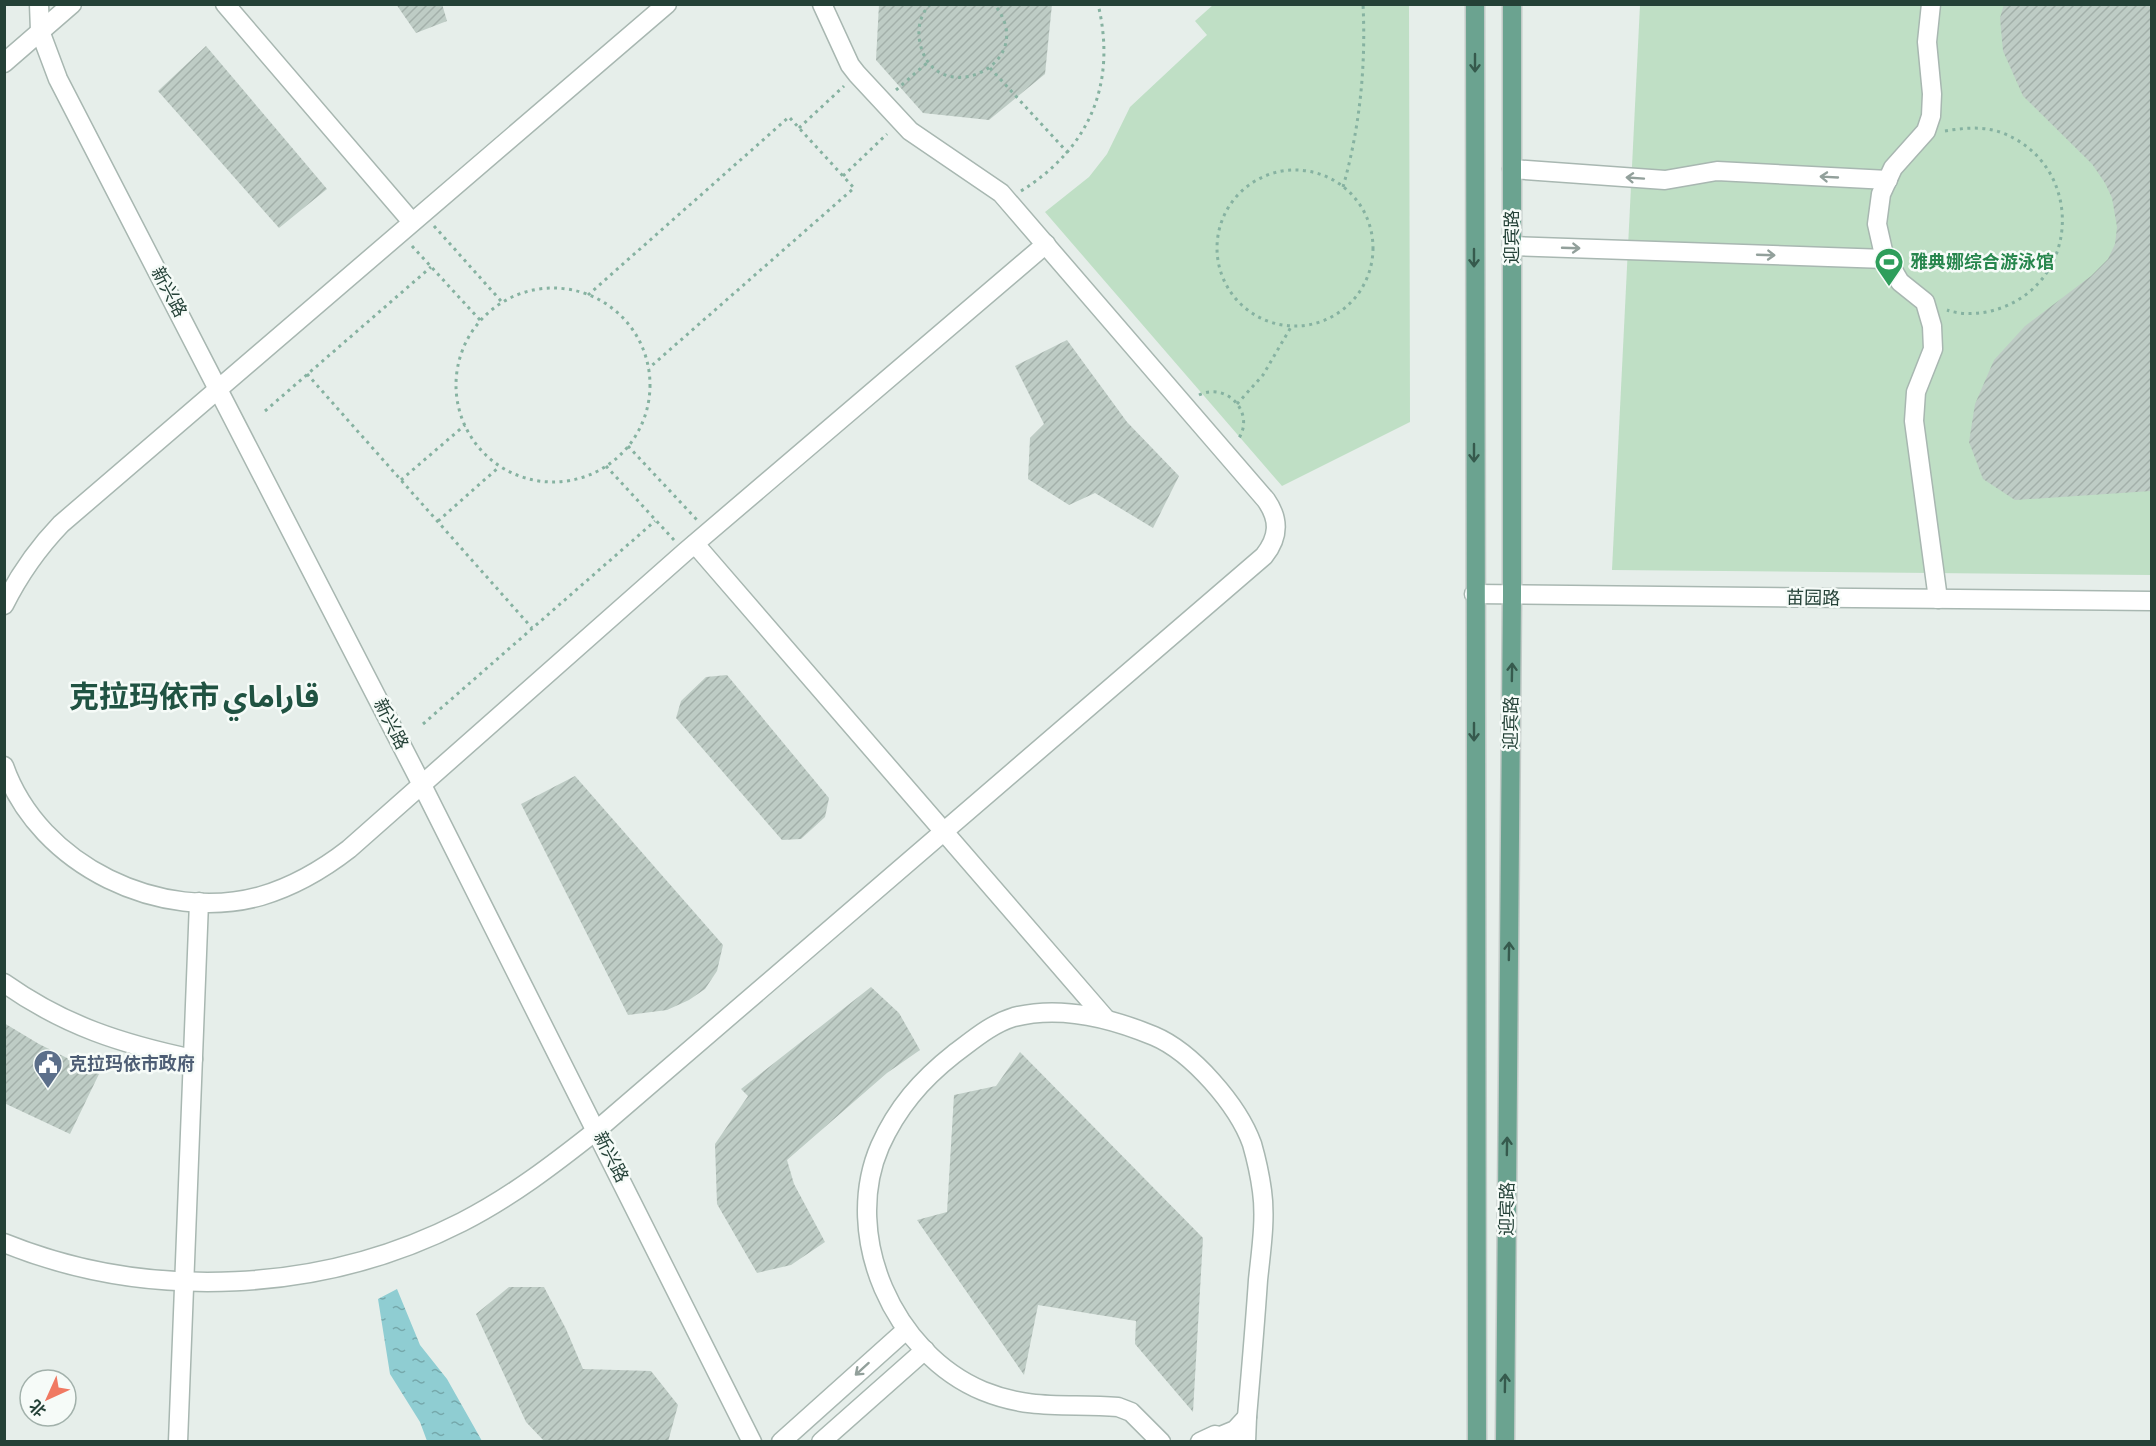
<svg xmlns="http://www.w3.org/2000/svg" width="2156" height="1446" font-family="'Asap Condensed','Noto Sans Arabic','Noto Sans SC',sans-serif">
	<defs>
		<pattern id="water-ripples" width="26" height="14" patternUnits="userSpaceOnUse" patternTransform="scale(1.5)"><rect width="26" height="14" fill="#8fcdd2"/><path d="M2 4q2-2 4 0t4 0M15 11q2-2 4 0t4 0" fill="none" stroke="#75a8ab"/></pattern>
		<pattern id="building-hatch" width="6" height="6" patternUnits="userSpaceOnUse" patternTransform="scale(1.5)"><rect width="6" height="6" fill="#beccc5"/><path d="M-1 1l2-2M0 6l6-6M5 7l2-2" fill="none" stroke="#a3b0aa"/></pattern>
	</defs>
	<rect width="100%" height="100%" fill="#e6eeea"/>
	<g fill="#bfdfc5">
		<polygon points="1213,5 1409,5 1410,422 1282,486 1045,212 1089,177 1107,154 1130,107 1207,35 1195,21"/>
		<polygon points="1640,5 2151,5 2151,575 1612,570"/>
	</g>
	<polygon fill="url(#water-ripples)" points="397,1289 420,1345 447,1379 482,1441 427,1441 420,1422 390,1374 378,1299"/>
	<g fill="url(#building-hatch)">
		<polygon points="396,4 442,4 447,21 416,33"/>
		<polygon points="879,4 1052,4 1045,74 989,120 923,113 876,60"/>
		<polygon points="2004,4 2151,4 2151,491 2015,500 1983,479 1969,442 1975,404 1994,360 2025,326 2091,276 2108,259 2115,244 2117,227 2112,198 2105,183 2092,164 2023,96 2003,51 2000,18"/>
		<polygon points="206,46 327,189 279,228 158,91"/>
		<polygon points="1067,340 1127,422 1179,476 1153,528 1095,493 1069,505 1028,479 1030,438 1044,424 1015,366"/>
		<polygon points="727,675 829,798 825,817 801,839 782,840 676,718 681,701 706,677"/>
		<polygon points="575,776 723,945 717,971 705,989 689,1000 667,1010 628,1015 521,804"/>
		<polygon points="871,987 899,1013 920,1050 887,1073 787,1160 794,1184 825,1242 791,1265 757,1273 717,1204 715,1144 748,1096 741,1089"/>
		<polygon points="4,1023 39,1044 99,1074 70,1134 4,1103"/>
		<polygon points="1020,1052 1203,1238 1193,1412 1135,1344 1136,1321 1038,1305 1024,1375 917,1220 947,1212 954,1095 996,1086"/>
		<polygon points="509,1287 544,1287 566,1329 583,1369 651,1371 678,1405 668,1442 545,1442 526,1422 476,1314"/>
	</g>
	<g fill="none" stroke-linecap="round" stroke-linejoin="round">
		<g stroke="#a8b7b1" stroke-width="21">
			<g id="minor">
				<polyline points="39,4 40,31 58,79 422,785 752,1442"/>
				<polyline points="225,4 412,222"/>
				<polyline points="1931,4 1927,42 1932,94 1931,116 1926,131 1893,168 1881,194 1877,224 1884,255 1900,282 1925,302 1932,326 1933,349 1916,392 1914,421 1938,599"/>
				<polyline points="4,63 72,4"/>
				<polyline points="1512,169 1665,180 1717,171 1888,180"/>
				<polyline points="1512,246 1886,259"/>
				<polyline points="695,544 1106,1019"/>
				<polyline points="1474,594 2152,601"/>
				<path d="M 4,605 C 20,573 37,549 61,524 L 667,4"/>
				<path d="M 4,766 C 39,866 162,924 261,896 C 295,886 322,870 349,849 L 685,552 L 1046,244"/>
				<path d="M 4,983 C 65,1026 122,1044 193,1059"/>
				<path d="M 4,1243 C 150,1302 323,1293 462,1222 C 511,1197 554,1164 597,1130 L 1264,556 C 1279,537 1280,520 1266,500 L 1001,193 L 910,131 L 857,74 L 850,65 L 822,4"/>
				<polyline points="1223,1435 1235,1430 1247,1417 1246,1442"/>
				<polyline points="178,1442 199,902"/>
				<polyline points="781,1442 906,1330"/>
				<polyline points="821,1442 925,1350"/>
				<path d="M 1161,1442 L 1131,1412 L 1118,1407 C 1068,1403 1032,1411 983,1391 C 894,1354 841,1236 880,1146 C 897,1108 921,1080 954,1054 C 973,1040 991,1024 1014,1017 C 1061,1005 1111,1018 1154,1036 C 1192,1052 1238,1105 1252,1144 C 1256,1158 1260,1176 1262,1191 C 1266,1219 1261,1251 1258,1280 C 1255,1325 1251,1371 1247,1417"/>
				<polyline points="1200,1442 1215,1435 1233,1440"/>
			</g>
		</g>
		<g stroke="#c2cac7" stroke-width="21">
			<g id="major">
				<polyline points="1475,4 1477,1442"/>
				<polyline points="1505,1442 1512,595 1512,4"/>
			</g>
		</g>
		<g stroke="#86b2a1" stroke-width="3" stroke-dasharray="3 4.5" stroke-linecap="butt">
			<path d="M 930,4 C 920,15 917,29 920,43 C 935,113 1043,64 994,4"/>
			<polyline points="990,68 1068,153"/>
			<polyline points="896,90 928,62"/>
			<polyline points="799,128 844,86"/>
			<path d="M 1945,131 C 1963,128 1982,126 2000,132 C 2083,162 2083,278 2001,308 C 1984,314 1964,316 1947,310"/>
			<circle cx="1295" cy="248" r="78"/>
			<polyline points="843,176 887,134"/>
			<path d="M 1343,187 C 1360,127 1366,66 1363,4"/>
			<path d="M 1021,191 C 1090,148 1117,83 1098,4"/>
			<polyline points="434,226 501,301"/>
			<polyline points="412,246 480,320"/>
			<circle cx="553" cy="385" r="97"/>
			<polyline points="588,295 789,117 854,188 649,368"/>
			<polyline points="307,374 532,628"/>
			<path d="M 1199,395 C 1228,381 1257,415 1237,441"/>
			<polyline points="1237,404 1263,375 1291,327"/>
			<polyline points="265,411 431,267"/>
			<polyline points="628,446 697,520"/>
			<polyline points="606,466 674,540"/>
			<polyline points="401,480 465,425"/>
			<polyline points="438,521 499,467"/>
			<polyline points="423,724 655,521"/>
		</g>
		<use href="#minor" stroke="#fff" stroke-width="18"/>
		<use href="#major" stroke="#6ba390" stroke-width="18"/>
	</g>
	<defs><path id="oneway-shaft" d="M-6 0H5M1.5-3L5.5 0L1.5 3" fill="none" stroke-width="1.6" stroke-linecap="round" stroke-linejoin="round" transform="scale(1.5)"/></defs>
	<g stroke="#365a4d">
		<use href="#oneway-shaft" transform="translate(1475 63) rotate(90)"/>
		<use href="#oneway-shaft" transform="translate(1474 258) rotate(90)"/>
		<use href="#oneway-shaft" transform="translate(1474 453) rotate(90)"/>
		<use href="#oneway-shaft" transform="translate(1512 672) rotate(-89)"/>
		<use href="#oneway-shaft" transform="translate(1474 732) rotate(90)"/>
		<use href="#oneway-shaft" transform="translate(1509 951) rotate(-89)"/>
		<use href="#oneway-shaft" transform="translate(1507 1146) rotate(-89)"/>
		<use href="#oneway-shaft" transform="translate(1505 1383) rotate(-89)"/>
	</g>
	<g stroke="#92a09b">
		<use href="#oneway-shaft" transform="translate(1829 177) rotate(-177)"/>
		<use href="#oneway-shaft" transform="translate(1635 178) rotate(-176)"/>
		<use href="#oneway-shaft" transform="translate(1571 248) rotate(2)"/>
		<use href="#oneway-shaft" transform="translate(1766 255) rotate(2)"/>
		<use href="#oneway-shaft" transform="translate(862 1369) rotate(138)"/>
	</g>
	<defs>
		<g id="stadium-pin" transform="scale(1.5)"><path d="M0 17L-7.5 6A9.5 9.5 0 1 1 7.5 6Z" fill="#2e9e5b" stroke="#f6fbf8"/><path d="M0-5a6.5 5 0 1 0 0 10a6.5 5 0 1 0 0-10ZM-3.5-1.8h7v3.6h-7Z" fill="#fff"/></g>
		<g id="civic-pin" transform="scale(1.5)"><path d="M0 17L-7.5 6A9.5 9.5 0 1 1 7.5 6Z" fill="#5c6f8a" stroke="#f6fbf8"/><path d="M-.6-6.5H3V-4.5H.6V-3L4-1V1h2V6H-6V1h2V-1L-.6-3ZM-1.2 2.5V6h2.4V2.5Z" fill="#fff"/></g>
	</defs>
	<g fill-rule="evenodd">
		<use href="#stadium-pin" x="1889" y="262"/>
		<use href="#civic-pin" x="48" y="1064"/>
	</g>
	<g text-anchor="middle" stroke-width="5" stroke-linejoin="round" paint-order="stroke">
		<g font-size="18" fill="#244137" stroke="#f6fbf8">
			<text transform="translate(1512 237) rotate(-90)" y="6">迎宾路</text>
			<text transform="translate(169 292) rotate(62)" y="6">新兴路</text>
			<text transform="translate(1813 598) rotate(1)" y="6">苗园路</text>
			<text transform="translate(1511 723) rotate(-89)" y="6">迎宾路</text>
			<text transform="translate(391 724) rotate(63)" y="6">新兴路</text>
			<text transform="translate(611 1157) rotate(63)" y="6">新兴路</text>
			<text transform="translate(1507 1209) rotate(-89)" y="6">迎宾路</text>
		</g>
		<g font-size="18" font-weight="bold" fill="#27864d" stroke="#f6fbf8" text-anchor="start">
			<text x="1910" y="268">雅典娜综合游泳馆</text>
		</g>
		<g font-size="18" font-weight="bold" fill="#4e5e75" stroke="#f6fbf8" text-anchor="start">
			<text x="69" y="1070">克拉玛依市政府</text>
		</g>
		<g font-size="30" font-weight="bold" fill="#205342" stroke="#f6fbf8">
			<text x="194" y="707">克拉玛依市 قاراماي</text>
		</g>
	</g>
	<rect width="2156" height="1446" fill="none" stroke="#244137" stroke-width="12"/>
	<g transform="translate(48 1398) rotate(225)"><circle r="28" fill="#f6fbf8" stroke="#a2b1ab" stroke-width="1.5"/>
	<path d="M0-4.5L10 22L0 15L-10 22Z" fill="#f07962"/>
	<text y="-9" font-size="16" font-weight="bold" text-anchor="middle" fill="#244137">北</text>
	</g>
</svg>
